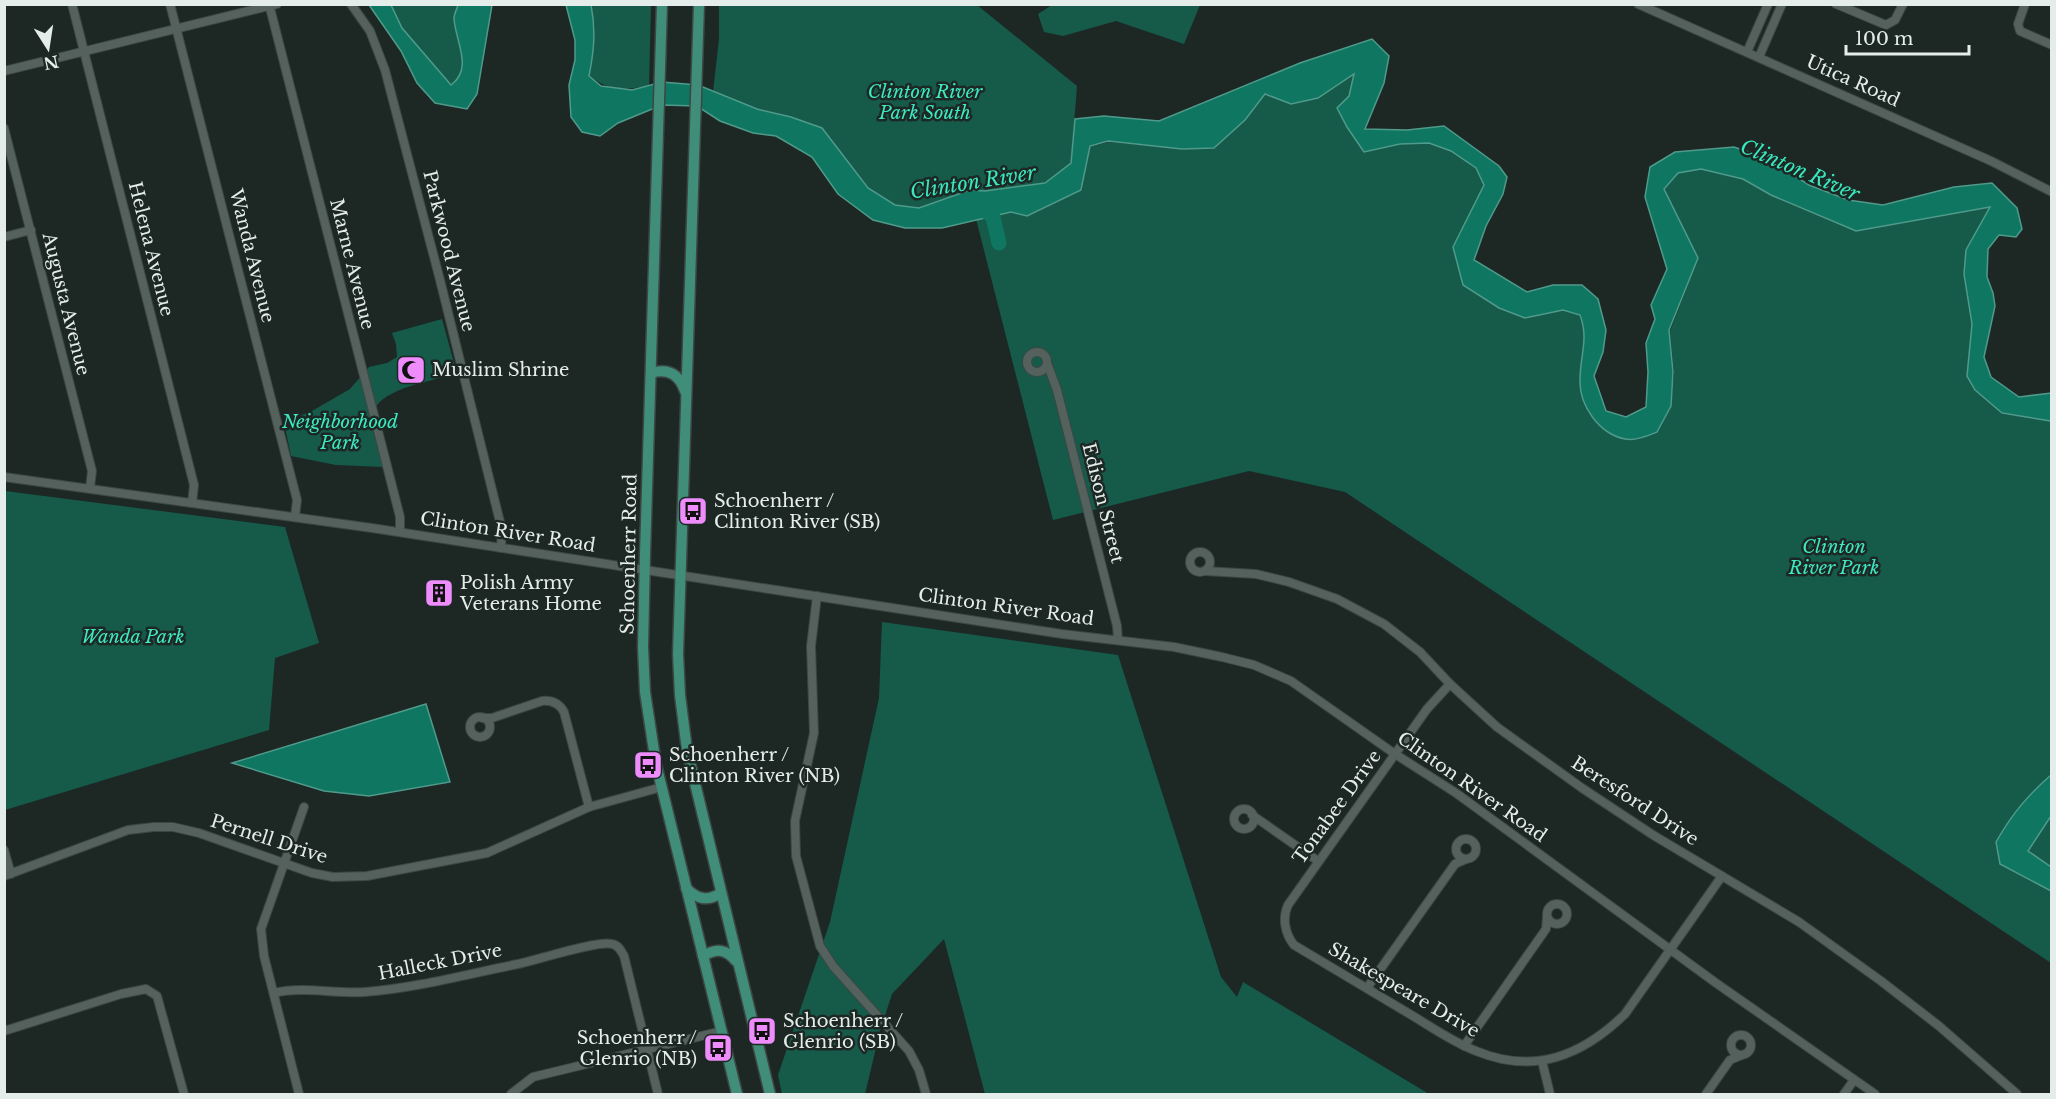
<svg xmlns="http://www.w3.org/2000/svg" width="2056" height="1099" font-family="'Libre Baskerville',serif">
	<rect width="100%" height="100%" fill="#1d2825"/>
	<g fill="#165a4a">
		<path d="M 391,5 L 458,5 C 457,9 454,14 454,18 C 455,42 475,67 450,85 L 402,28 Z"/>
		<path d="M 591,5 L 651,5 L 649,85 C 626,91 609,91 589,76 C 594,51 596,30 591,5 Z"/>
		<polygon points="719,5 977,5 1077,86 1071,163 1045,183 985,191 970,190 919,208 895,205 867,188 822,128 791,117 757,109 713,92 719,39"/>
		<polygon points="1052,5 1052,4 1200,5 1184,44 1116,21 1063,36 1044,32 1038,14"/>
		<polygon points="1354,74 1349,96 1337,108 1364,152 1401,144 1429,143 1451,151 1476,168 1484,186 1453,246 1463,285 1500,309 1524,317 1564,309 1580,315 1585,332 1580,382 1588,412 1606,431 1625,439 1642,438 1657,432 1671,407 1674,373 1670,331 1698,259 1663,189 1677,173 1701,169 1743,179 1771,195 1856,231 1991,207 1966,249 1964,273 1973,325 1967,376 1975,391 2002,414 2051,420 2051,963 1345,492 1249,471 1053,520 976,219 1011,212 1028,215 1082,190 1089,147 1109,142 1183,149 1214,148 1246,119 1266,94 1291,104 1318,98"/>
		<path d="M 442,319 L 457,374 C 435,380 391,387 377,405 C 374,409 372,414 369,418 L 384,467 L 336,465 L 291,456 L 284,422 L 312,411 L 350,389 L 369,367 L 387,363 L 397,357 L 396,344 L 392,333 Z"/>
		<polygon points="5,491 285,527 319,643 275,658 269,730 5,810"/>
		<polygon points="882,622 1118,655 1221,977 1237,997 1243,982 1429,1094 985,1094 944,939 892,994 880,1031 865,1094 782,1094 778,1075 830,922 879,698"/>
	</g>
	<g fill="#0f7761" stroke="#4f9a8a" stroke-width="1.5">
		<path d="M 369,5 L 391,5 L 402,28 L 451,85 C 474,68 455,41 454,18 C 454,14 457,9 458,5 L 492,5 L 477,94 L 467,109 L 435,103 L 417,83 L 401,51 Z"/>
		<path d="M 566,5 L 591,5 C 596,30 594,51 589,76 L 601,86 L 632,90 L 662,82 L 698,85 L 757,109 L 791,117 L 822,128 L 868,188 L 895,205 L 919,208 L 970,190 L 985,191 L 1045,183 L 1071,163 L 1075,119 L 1104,116 L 1159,121 L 1300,63 L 1372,39 L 1389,56 L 1384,83 L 1365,129 L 1407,130 L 1444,126 L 1499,166 L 1507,177 L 1503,194 L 1486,226 L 1474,260 L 1527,292 L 1553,285 L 1582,285 L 1598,299 L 1606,330 L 1603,352 L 1594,376 L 1606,411 L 1626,417 L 1646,407 L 1648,372 L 1646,343 L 1655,319 L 1651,305 L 1667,269 L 1645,197 L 1650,167 L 1675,152 L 1734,147 L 1767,158 L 1809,185 L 1848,200 L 1883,205 L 1954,187 L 1992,183 L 2017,208 L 2022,229 L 2016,237 L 1999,235 L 1988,249 L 1987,277 L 1993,293 L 1995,306 L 1984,357 L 1991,377 L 2019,397 L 2051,393 L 2051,421 L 2002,413 L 1975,390 L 1967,376 L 1972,324 L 1964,274 L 1966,250 L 1990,207 L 1856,231 L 1771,195 L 1743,179 L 1701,169 L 1678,173 L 1664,189 L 1698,258 L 1669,330 L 1673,372 L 1671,406 L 1657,432 C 1647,436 1635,441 1625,439 C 1599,434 1579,405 1580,380 C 1580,355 1589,339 1580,315 L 1563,310 L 1525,318 L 1499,308 L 1463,285 L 1453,247 L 1484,185 L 1476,168 L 1451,151 L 1429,143 L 1400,144 L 1364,152 L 1347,127 L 1337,108 L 1349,96 L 1354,74 L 1318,98 L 1291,104 L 1265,94 L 1245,120 L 1214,148 L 1182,149 L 1108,141 L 1090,146 L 1081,190 L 1027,216 L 1011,212 L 942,228 L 905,228 L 873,220 L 838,194 L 812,157 L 776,136 L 753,133 L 720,121 L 697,106 L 662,105 L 618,123 L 600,136 L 582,132 L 571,117 L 569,85 L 575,60 L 575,40 Z"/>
		<polygon points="426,704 450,782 369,796 324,791 232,763"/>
		<path d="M 2051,775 L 2051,816 L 2028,851 L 2051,867 L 2051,891 L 2000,864 L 1996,842 C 2012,814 2027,796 2051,775 Z"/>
	</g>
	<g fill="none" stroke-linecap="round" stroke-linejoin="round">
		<polyline stroke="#0f7761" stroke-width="15" points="977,203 993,217 999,243"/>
		<g stroke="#3c4643" stroke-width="10">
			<g id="minor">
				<polyline points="72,4 194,485 192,503"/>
				<polyline points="170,4 297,500 295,517"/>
				<polyline points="269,4 400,517 400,532"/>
				<polyline points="351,4 370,31 385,70 440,280 502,530 501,548"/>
				<polyline points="1638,4 1991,161 2052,192"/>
				<polyline points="1836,4 1886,25 1895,20 1903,4"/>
				<polyline points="2025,4 2018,24 2020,31 2052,45"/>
				<polyline points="1747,52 1768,4"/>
				<polyline points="1759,57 1782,4"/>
				<polyline points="4,71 277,4"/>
				<polyline points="4,128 92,471 90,488"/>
				<polyline points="4,237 31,230"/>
				<circle cx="1037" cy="362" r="10"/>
				<polyline points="1047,363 1057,390 1117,626 1118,640"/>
				<polyline points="4,477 372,528 1062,634 1174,647 1222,657 1254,665 1291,681 1395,754 1456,793 1716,983 1875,1094"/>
				<circle cx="1200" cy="562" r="10"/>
				<polyline points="1205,571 1256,574 1289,582 1337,599 1384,624 1420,652 1450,684 1497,727 1582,788 1653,835 1799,922 1881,981 1939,1026 2017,1094"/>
				<polyline points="817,596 811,646 814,733 795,821 796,856 820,946 833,966 909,1051 919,1070 926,1094"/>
				<path d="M 1450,684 L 1427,709 L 1288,905 C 1282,918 1285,934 1294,945 C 1332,968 1370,990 1408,1013 C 1430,1026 1452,1042 1476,1051 C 1534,1075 1582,1056 1625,1014 L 1722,876"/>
				<circle cx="480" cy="727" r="10"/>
				<path d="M 482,718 L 492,718 L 542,701 C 552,700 559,703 564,712 L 589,807"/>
				<circle cx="1244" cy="819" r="10"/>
				<polyline points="1252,815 1318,861"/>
				<circle cx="1466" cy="849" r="10"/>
				<polyline points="4,850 11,874"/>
				<polyline points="4,876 128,830 154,827 173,827 199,833 312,873 333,877 367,876 487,853 589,807 662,787"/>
				<circle cx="1557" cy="914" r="10"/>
				<polyline points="1367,988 1455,864 1466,859"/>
				<path d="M 274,993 C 304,986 334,994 365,992 C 416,988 468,974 518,964 C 537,960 598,940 612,944 C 618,945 621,950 624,956 L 658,1094"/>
				<polyline points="4,1031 121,994 146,989 157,996 184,1094"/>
				<circle cx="1741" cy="1045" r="10"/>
				<polyline points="1464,1046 1546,929 1547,917"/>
				<polyline points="1542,1061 1550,1094"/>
				<polyline points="299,1094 264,956 261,929 304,807"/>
				<polyline points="511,1094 533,1077 722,1031"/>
				<polyline points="1706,1094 1730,1060 1742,1055"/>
				<polyline points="1844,1094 1854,1080"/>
			</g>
		</g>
		<g stroke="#3c4643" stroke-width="13">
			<g id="major">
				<polyline points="662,4 645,554 643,647 645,692 656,764 737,1094"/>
				<polyline points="699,4 678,654 680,695 687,750 770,1094"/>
				<path d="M 651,373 C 668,368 679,374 685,391"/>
				<path d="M 686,888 C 697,899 707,902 721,893"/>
				<path d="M 703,956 C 717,948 726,949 736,961"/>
			</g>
		</g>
		<use href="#minor" stroke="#54615c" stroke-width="8"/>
		<use href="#major" stroke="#408d79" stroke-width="10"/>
	</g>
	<defs>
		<g id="mosque-square" transform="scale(1.5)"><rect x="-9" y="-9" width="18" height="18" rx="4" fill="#ed8cfa" stroke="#1d2825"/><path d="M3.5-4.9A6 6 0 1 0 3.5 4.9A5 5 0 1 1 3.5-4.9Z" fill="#111"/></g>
		<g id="bus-square" transform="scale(1.5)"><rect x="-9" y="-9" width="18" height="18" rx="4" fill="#ed8cfa" stroke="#1d2825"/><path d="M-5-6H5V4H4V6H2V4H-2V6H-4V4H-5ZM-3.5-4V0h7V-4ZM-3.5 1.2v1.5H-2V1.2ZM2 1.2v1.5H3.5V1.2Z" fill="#111"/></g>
		<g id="building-square" transform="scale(1.5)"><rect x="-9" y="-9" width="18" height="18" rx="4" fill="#ed8cfa" stroke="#1d2825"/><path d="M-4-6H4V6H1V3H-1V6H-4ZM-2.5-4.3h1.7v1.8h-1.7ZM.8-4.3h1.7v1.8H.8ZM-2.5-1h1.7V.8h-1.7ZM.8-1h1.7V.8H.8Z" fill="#111"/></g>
	</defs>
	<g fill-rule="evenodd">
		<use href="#mosque-square" x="411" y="370"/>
		<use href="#bus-square" x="693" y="511"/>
		<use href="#building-square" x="439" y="593"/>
		<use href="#bus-square" x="648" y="765"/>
		<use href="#bus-square" x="762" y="1031"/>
		<use href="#bus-square" x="718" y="1048"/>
	</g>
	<g text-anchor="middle" stroke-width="5" stroke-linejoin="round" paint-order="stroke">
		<g font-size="18" fill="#e5edea" stroke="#1d2825">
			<text transform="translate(1853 81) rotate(24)" y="6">Utica Road</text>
			<text transform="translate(151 249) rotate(76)" y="6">Helena Avenue</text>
			<text transform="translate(449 251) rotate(76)" y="6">Parkwood Avenue</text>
			<text transform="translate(252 256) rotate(76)" y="6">Wanda Avenue</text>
			<text transform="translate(352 264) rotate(76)" y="6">Marne Avenue</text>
			<text transform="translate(66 304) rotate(76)" y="6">Augusta Avenue</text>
			<text transform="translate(1103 503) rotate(76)" y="6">Edison Street</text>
			<text transform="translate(508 532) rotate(9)" y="6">Clinton River Road</text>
			<text transform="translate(629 554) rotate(-89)" y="6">Schoenherr Road</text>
			<text transform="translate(1006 607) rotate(8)" y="6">Clinton River Road</text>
			<text transform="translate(1472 787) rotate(35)" y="6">Clinton River Road</text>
			<text transform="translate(1635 801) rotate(33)" y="6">Beresford Drive</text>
			<text transform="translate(1337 807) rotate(-54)" y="6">Tonabee Drive</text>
			<text transform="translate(269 839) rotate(18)" y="6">Pernell Drive</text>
			<text transform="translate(440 962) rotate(-11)" y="6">Halleck Drive</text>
			<text transform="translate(1404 990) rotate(30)" y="6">Shakespeare Drive</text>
		</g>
		<g font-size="18" font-style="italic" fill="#3de9c1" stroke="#1d2825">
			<text x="925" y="98">Clinton River<tspan x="925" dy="21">Park South</tspan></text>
			<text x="340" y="428">Neighborhood<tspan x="340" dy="21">Park</tspan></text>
			<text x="1834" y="553">Clinton<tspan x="1834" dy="21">River Park</tspan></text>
			<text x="133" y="643">Wanda Park</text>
		</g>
		<g font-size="18" fill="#e5edea" stroke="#1d2825" text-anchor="start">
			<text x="432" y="376">Muslim Shrine</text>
			<text x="714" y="507">Schoenherr /<tspan x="714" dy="21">Clinton River (SB)</tspan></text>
			<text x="460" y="589">Polish Army<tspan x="460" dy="21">Veterans Home</tspan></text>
			<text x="669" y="761">Schoenherr /<tspan x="669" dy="21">Clinton River (NB)</tspan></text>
			<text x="783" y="1027">Schoenherr /<tspan x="783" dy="21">Glenrio (SB)</tspan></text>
			<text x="697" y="1044" text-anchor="end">Schoenherr /<tspan x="697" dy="21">Glenrio (NB)</tspan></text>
		</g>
		<g font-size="20" font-style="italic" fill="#3ae7bf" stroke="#1d2825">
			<text transform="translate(1800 170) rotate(23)" y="7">Clinton River</text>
			<text transform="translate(973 182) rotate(-9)" y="7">Clinton River</text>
		</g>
	</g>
	<rect width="2056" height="1099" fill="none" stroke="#e5edea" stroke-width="12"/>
	<g transform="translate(48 48) rotate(168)" stroke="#1d2825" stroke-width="4.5" paint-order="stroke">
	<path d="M0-4.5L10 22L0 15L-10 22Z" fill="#e5edea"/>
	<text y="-9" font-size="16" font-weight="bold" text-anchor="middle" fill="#e5edea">N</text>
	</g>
	<path d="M1846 45v9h123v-9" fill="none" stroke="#e5edea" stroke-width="3"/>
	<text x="1855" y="45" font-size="18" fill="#e5edea" stroke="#1d2825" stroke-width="4.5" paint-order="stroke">100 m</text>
</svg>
